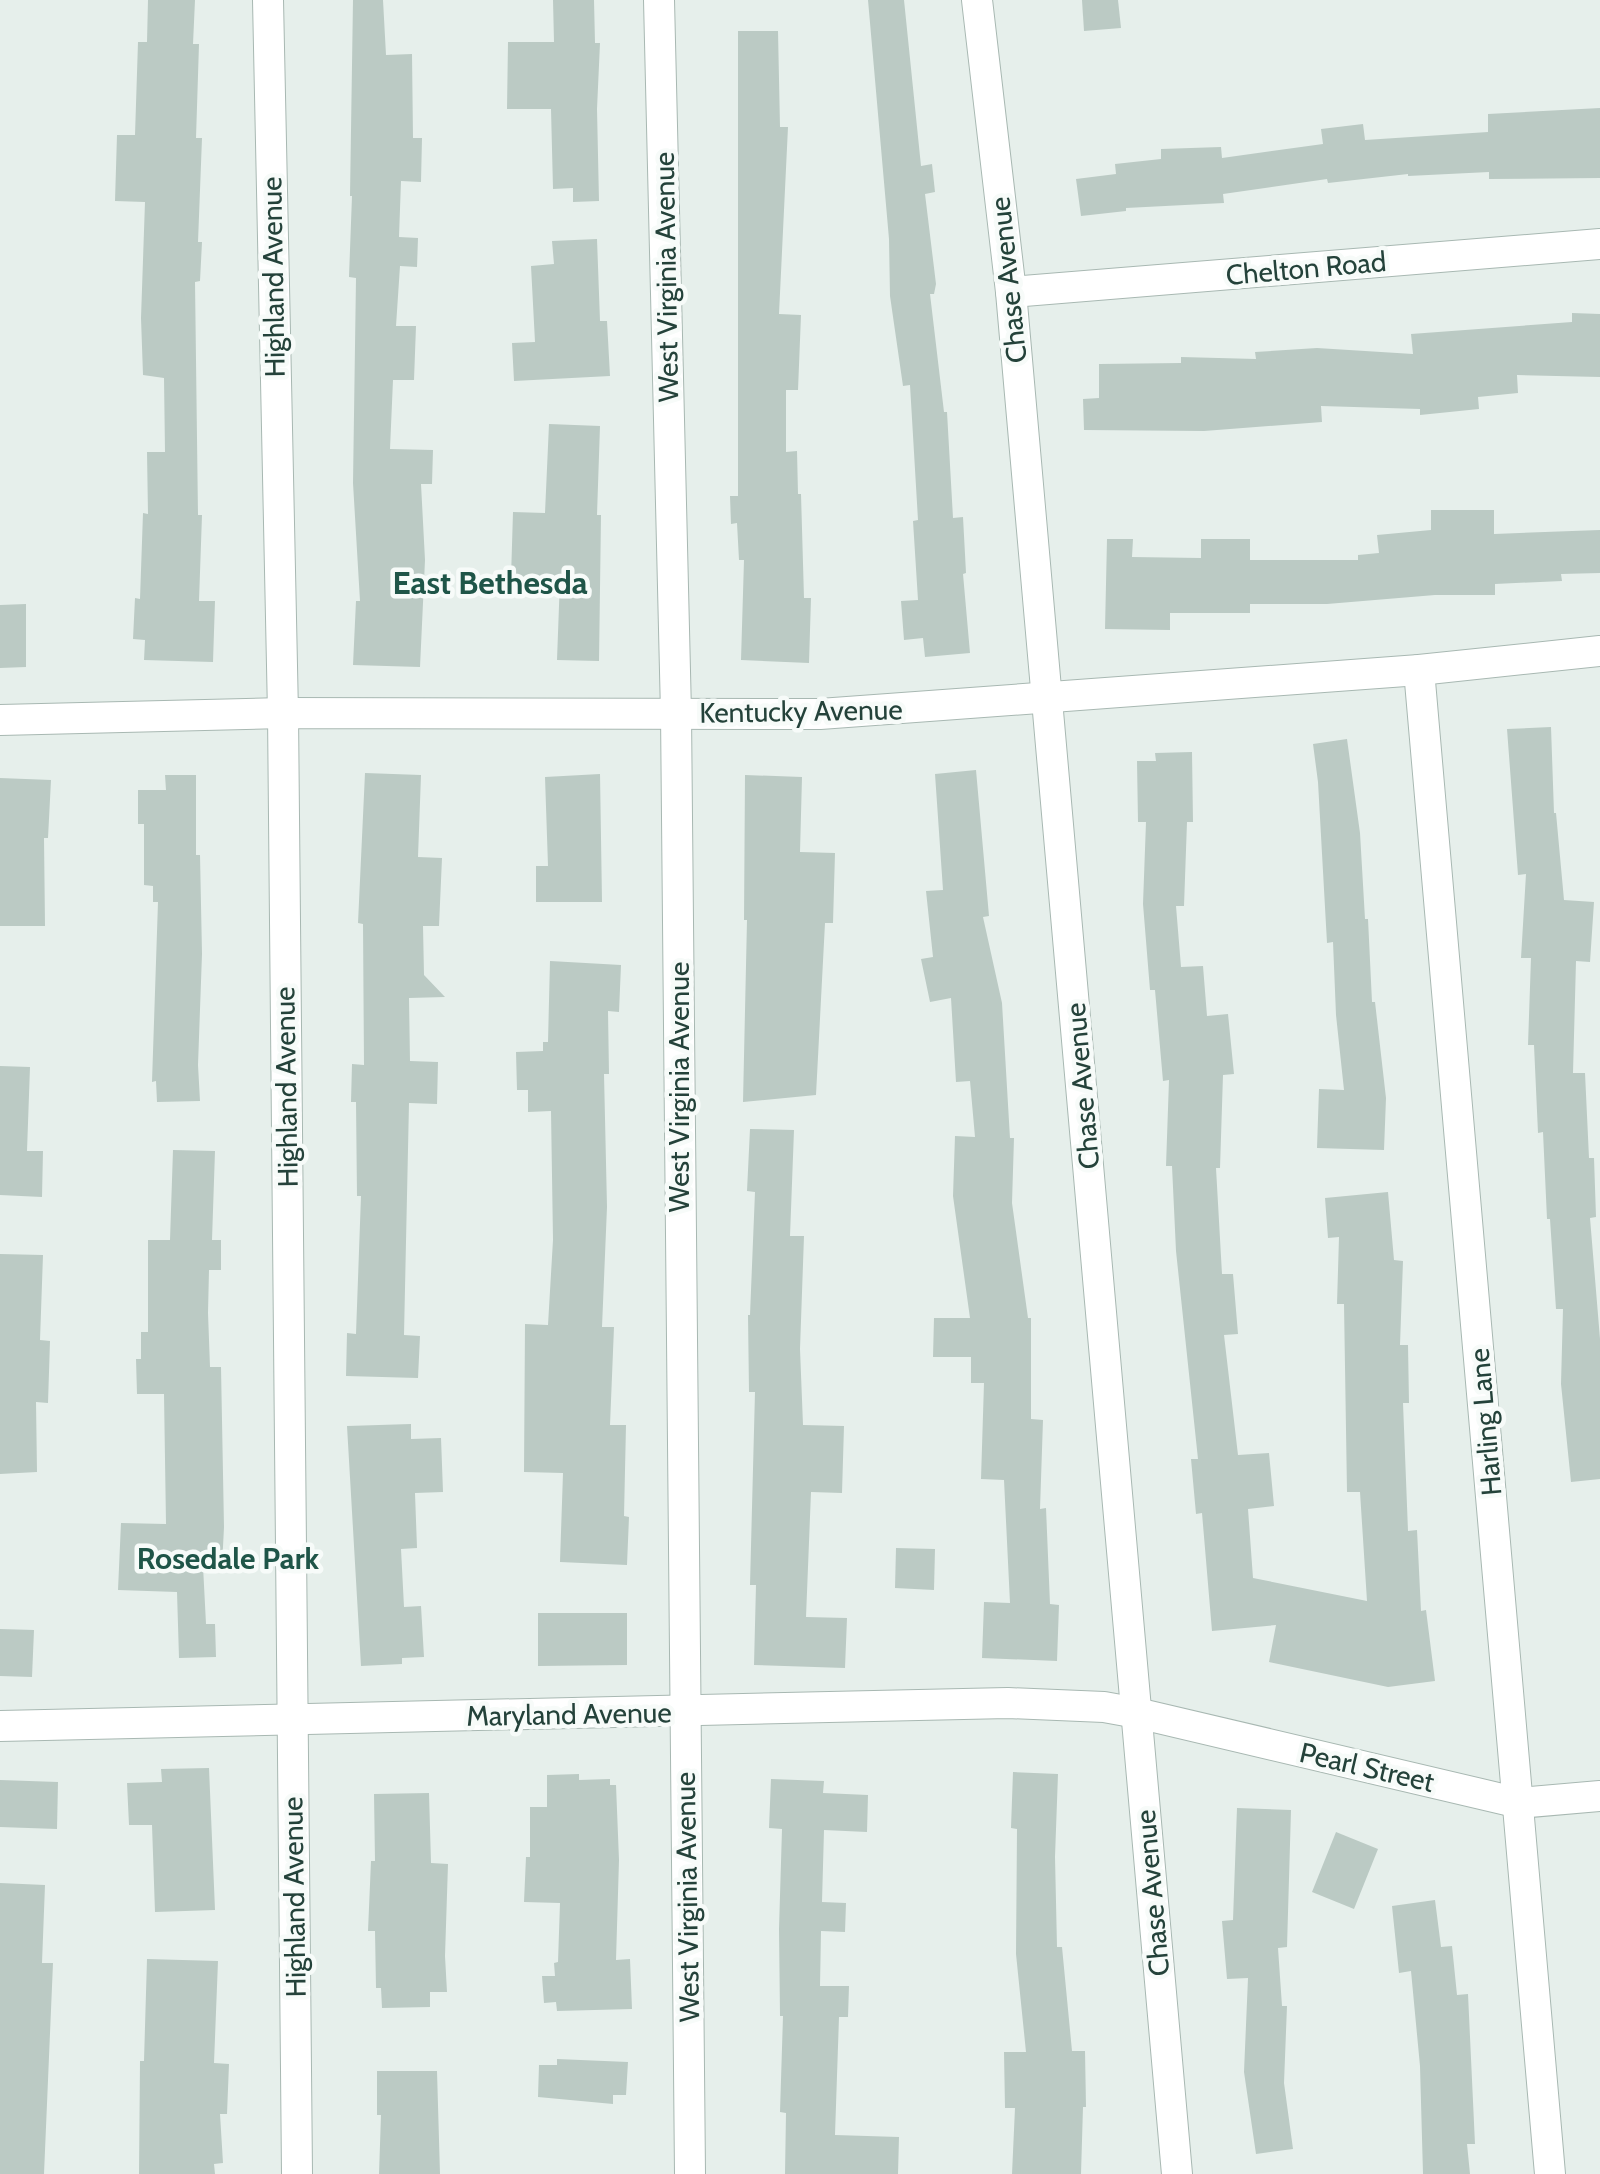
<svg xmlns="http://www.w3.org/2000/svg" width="1600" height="2174" font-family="Cabin,sans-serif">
	<rect width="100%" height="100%" fill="#e6efeb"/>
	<g fill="#bbcac4">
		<polygon points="148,0 195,0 193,44 199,44 196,138 202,138 198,242 202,242 200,281 195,282 198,515 202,515 199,601 215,601 213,662 144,660 145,640 133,639 135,598 140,599 143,513 148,514 147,452 165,452 164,378 143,375 141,318 145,202 115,201 117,135 135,135 138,42 147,42"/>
		<polygon points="353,0 383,0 386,55 412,54 413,138 422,138 421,182 401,181 399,237 418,238 417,267 400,266 396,326 416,326 414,380 393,380 390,449 433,450 432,484 421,484 425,560 420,667 353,665 356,601 360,601 353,483 356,278 349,277 352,196 350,196"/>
		<polygon points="553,0 594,0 595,43 600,43 597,109 599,201 573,202 573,188 553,189 551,109 507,109 508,42 554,42"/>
		<polygon points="868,0 904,0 921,166 932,164 935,192 925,194 936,284 934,294 930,294 944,412 947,412 953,518 963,517 966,573 963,574 970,653 925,657 923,638 904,640 901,601 918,600 913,521 918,520 910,385 903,386 890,296 889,239"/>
		<polygon points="1082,0 1118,0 1121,28 1084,31"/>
		<polygon points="738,31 778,31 780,127 788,127 779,314 801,315 798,390 786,390 786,452 797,451 798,494 801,494 804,598 811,598 809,663 741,660 744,560 739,560 737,523 731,524 730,496 738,496"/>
		<polygon points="1600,108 1600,178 1489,179 1489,172 1408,176 1408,174 1328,183 1327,179 1223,194 1224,203 1126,208 1126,211 1081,216 1076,179 1116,174 1115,164 1161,159 1161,149 1221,147 1222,158 1323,144 1321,129 1363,124 1365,140 1488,132 1488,114"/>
		<polygon points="597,239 600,321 607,321 610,376 514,381 512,343 535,342 531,266 554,264 552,241"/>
		<polygon points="1572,313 1600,314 1600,377 1517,375 1518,393 1478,397 1479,409 1420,415 1420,409 1321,406 1322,422 1204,431 1084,430 1083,399 1099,398 1099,364 1181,363 1181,357 1256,359 1255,352 1317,348 1413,354 1411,334 1572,322"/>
		<polygon points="549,424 600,426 597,515 601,515 599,661 557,660 560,579 511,578 513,512 545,513"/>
		<polygon points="1431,510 1494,510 1494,534 1600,530 1600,573 1561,574 1562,581 1495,584 1495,595 1435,595 1327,604 1250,604 1250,613 1170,613 1170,630 1105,629 1107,539 1133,539 1132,557 1201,558 1201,539 1250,539 1250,560 1358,560 1358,555 1379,553 1377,535 1431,530"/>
		<polygon points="26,604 26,667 0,668 0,605"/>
		<polygon points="1551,727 1554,813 1556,813 1564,900 1594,902 1590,962 1576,961 1573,1073 1585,1073 1589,1158 1594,1158 1596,1217 1590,1218 1600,1339 1600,1479 1571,1482 1561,1384 1563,1309 1556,1309 1550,1219 1547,1219 1543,1132 1538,1133 1534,1045 1528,1045 1531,958 1521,958 1526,874 1518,875 1507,729"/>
		<polygon points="1347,739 1360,833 1365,919 1368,919 1372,1002 1375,1002 1386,1098 1384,1150 1317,1148 1319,1089 1344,1090 1336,1015 1333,942 1327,943 1318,782 1313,744"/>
		<polygon points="1192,752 1193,822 1187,822 1184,906 1176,906 1181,967 1203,966 1207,1016 1228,1014 1234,1074 1223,1075 1220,1168 1216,1168 1222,1274 1233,1274 1238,1334 1224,1335 1238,1455 1269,1453 1274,1506 1248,1509 1253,1578 1367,1601 1360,1492 1347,1492 1344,1304 1337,1304 1339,1237 1328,1238 1325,1198 1388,1192 1394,1260 1403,1261 1400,1345 1408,1345 1409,1403 1403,1403 1408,1531 1417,1530 1421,1611 1426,1610 1435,1681 1388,1687 1269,1662 1276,1625 1212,1631 1202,1513 1196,1514 1191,1459 1198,1459 1176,1251 1172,1166 1166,1166 1169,1080 1163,1081 1155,990 1150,990 1143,904 1146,822 1138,822 1137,761 1156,761 1155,753"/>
		<polygon points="976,770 989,916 983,917 1002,1003 1010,1138 1014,1138 1012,1203 1028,1318 1031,1318 1031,1419 1043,1420 1040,1509 1046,1508 1050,1604 1059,1605 1057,1661 982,1658 984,1602 1010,1603 1004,1480 981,1479 984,1383 971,1383 971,1357 933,1357 934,1318 970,1318 953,1196 955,1136 975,1137 970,1081 956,1082 951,998 930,1002 921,959 933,957 926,891 943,890 935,774"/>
		<polygon points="365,773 421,775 418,857 442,858 439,926 423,926 424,975 445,997 409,998 410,1061 438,1062 437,1104 409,1103 404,1335 420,1336 418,1378 346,1376 347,1333 356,1334 361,1196 357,1196 356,1102 351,1102 352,1064 364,1065 363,924 358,923"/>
		<polygon points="600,774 602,902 536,902 536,866 548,866 545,777"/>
		<polygon points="165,775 196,775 196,855 200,855 202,954 198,1065 200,1101 157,1102 156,1081 152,1082 158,902 153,902 153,886 144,885 144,824 138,824 138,790 166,790"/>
		<polygon points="745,775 802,777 800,852 835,853 833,923 825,923 816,1095 743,1102 747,920 744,920"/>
		<polygon points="0,778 51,780 48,838 44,838 45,926 0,926"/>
		<polygon points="550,961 621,965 619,1012 608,1011 609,1074 604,1074 607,1207 602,1327 614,1327 610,1425 626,1425 624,1516 629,1517 627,1565 560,1562 563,1473 524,1472 525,1324 548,1325 553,1240 551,1111 528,1112 528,1090 517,1090 516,1052 543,1051 543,1042 548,1042"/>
		<polygon points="0,1066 30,1067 27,1151 43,1151 42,1197 0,1195"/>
		<polygon points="750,1129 794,1130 790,1236 804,1236 800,1349 803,1425 844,1426 842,1493 811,1492 806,1617 847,1618 845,1668 754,1665 756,1585 750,1585 755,1392 749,1392 748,1315 750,1315 755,1192 747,1191"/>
		<polygon points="173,1150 215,1151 212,1240 221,1240 221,1270 209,1270 208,1313 210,1367 221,1367 224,1527 222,1566 203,1566 206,1624 215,1624 216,1657 179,1658 177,1592 118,1590 121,1523 166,1524 164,1394 137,1394 136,1359 141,1359 141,1332 148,1332 148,1240 170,1240"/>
		<polygon points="0,1254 43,1255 40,1340 50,1341 48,1403 36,1402 37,1472 0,1474"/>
		<polygon points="411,1424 411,1439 441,1438 443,1492 415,1493 417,1548 401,1549 404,1607 421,1606 424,1657 402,1658 402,1664 361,1666 347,1426"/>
		<polygon points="896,1548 935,1549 934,1590 895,1588"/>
		<polygon points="538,1613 627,1613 627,1665 538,1666"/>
		<polygon points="0,1629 34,1630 32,1677 0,1676"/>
		<polygon points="209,1768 215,1910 155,1912 152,1825 129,1825 127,1783 162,1782 161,1769"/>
		<polygon points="1013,1772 1058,1774 1055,1857 1057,1947 1062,1947 1072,2051 1085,2051 1086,2107 1083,2107 1081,2174 1012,2174 1015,2108 1005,2108 1004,2052 1026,2052 1016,1954 1017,1829 1011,1828"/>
		<polygon points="579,1774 579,1780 610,1779 610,1785 616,1785 619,1860 616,1960 630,1959 632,2009 557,2011 556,2002 544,2003 542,1976 555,1976 554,1963 558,1962 560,1903 524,1902 526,1857 530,1857 530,1807 547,1807 547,1775"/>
		<polygon points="771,1779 824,1781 823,1793 868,1795 867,1832 824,1830 822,1902 846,1903 845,1932 821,1931 820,1986 849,1986 848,2017 839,2017 835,2135 899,2137 898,2174 785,2174 786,2113 780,2112 783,2016 780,2016 779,1929 782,1829 769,1828"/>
		<polygon points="0,1780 58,1782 57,1829 0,1827"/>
		<polygon points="429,1793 431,1863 448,1864 445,1956 447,1992 430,1992 430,2007 382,2008 381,1988 376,1988 375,1931 368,1931 371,1861 375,1861 374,1794"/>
		<polygon points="1237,1808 1291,1810 1287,1947 1278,1948 1282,2006 1287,2006 1284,2083 1293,2149 1256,2154 1244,2072 1248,1978 1227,1979 1222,1921 1233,1920"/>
		<polygon points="1336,1832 1378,1849 1354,1909 1312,1892"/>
		<polygon points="0,1883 45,1885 42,1963 53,1963 44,2174 0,2174"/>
		<polygon points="1435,1900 1441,1947 1452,1946 1457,1995 1468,1994 1475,2144 1467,2144 1470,2174 1423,2174 1420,2066 1411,1971 1399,1973 1392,1906"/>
		<polygon points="147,1959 218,1961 214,2063 229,2064 227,2114 220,2114 223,2163 214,2164 215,2174 139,2174 140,2061 144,2061"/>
		<polygon points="557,2059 628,2062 626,2095 613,2095 613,2104 538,2097 539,2065 557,2065"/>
		<polygon points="377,2071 437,2071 440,2174 379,2174 381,2115 377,2115"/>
	</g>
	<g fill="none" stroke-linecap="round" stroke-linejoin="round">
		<g stroke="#a8b8b2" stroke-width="32">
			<g id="minor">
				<polyline points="268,0 283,713 297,2174"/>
				<polyline points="659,0 676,713 690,2174"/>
				<polyline points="977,0 1011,292 1177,2174"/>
				<polyline points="1011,292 1600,244"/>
				<polyline points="1419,670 1550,2174"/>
				<polyline points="0,720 283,713 820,714 1419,670 1600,651"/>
				<polyline points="0,1726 1008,1703 1104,1707 1137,1713 1519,1803 1600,1796"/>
			</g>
		</g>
		<use href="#minor" stroke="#fff" stroke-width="30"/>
	</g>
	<g text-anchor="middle" stroke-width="9" stroke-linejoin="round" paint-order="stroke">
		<g font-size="28" fill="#24423a" stroke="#f7fbf9">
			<text transform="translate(1306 268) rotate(-5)" y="10">Chelton Road</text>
			<text transform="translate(273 277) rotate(-91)" y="10">Highland Avenue</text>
			<text transform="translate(666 277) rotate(-91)" y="10">West Virginia Avenue</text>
			<text transform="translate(1008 280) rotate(-96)" y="10">Chase Avenue</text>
			<text transform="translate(801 711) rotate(-1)" y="10">Kentucky Avenue</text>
			<text transform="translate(1082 1086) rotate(-95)" y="10">Chase Avenue</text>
			<text transform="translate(286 1087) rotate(-91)" y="10">Highland Avenue</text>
			<text transform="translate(679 1087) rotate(-90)" y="10">West Virginia Avenue</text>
			<text transform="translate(1485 1422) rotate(-95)" y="10">Harling Lane</text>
			<text transform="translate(569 1714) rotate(-1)" y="10">Maryland Avenue</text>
			<text transform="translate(1367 1767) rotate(13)" y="10">Pearl Street</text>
			<text transform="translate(1152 1893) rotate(-95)" y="10">Chase Avenue</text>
			<text transform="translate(294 1897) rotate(-91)" y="10">Highland Avenue</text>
			<text transform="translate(687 1897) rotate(-91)" y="10">West Virginia Avenue</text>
		</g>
		<g font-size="30" font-weight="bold" fill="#1f5548" stroke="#f7fbf9">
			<text x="228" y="1569">Rosedale Park</text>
		</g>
		<g font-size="32" font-weight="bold" fill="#1f5548" stroke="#f7fbf9">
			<text x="490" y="594">East Bethesda</text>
		</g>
	</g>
</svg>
